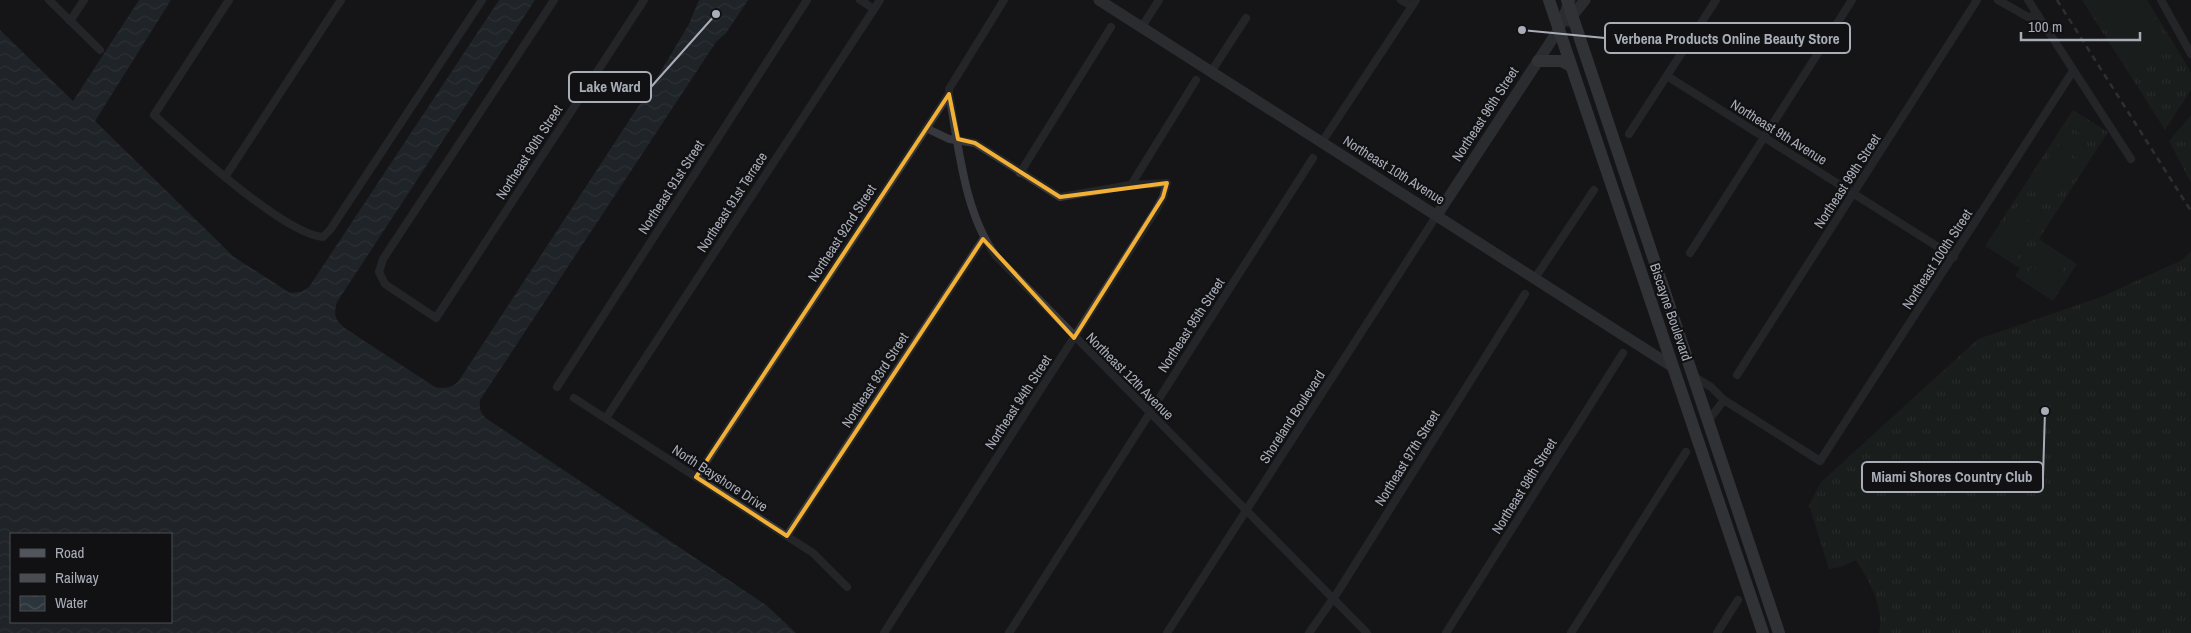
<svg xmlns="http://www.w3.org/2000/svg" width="2191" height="633" font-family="'Archivo Narrow',sans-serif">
	<defs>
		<pattern id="grass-tufts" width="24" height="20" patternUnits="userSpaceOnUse" patternTransform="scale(1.25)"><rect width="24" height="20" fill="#1e261f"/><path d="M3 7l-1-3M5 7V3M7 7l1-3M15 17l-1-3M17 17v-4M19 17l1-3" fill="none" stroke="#3c433d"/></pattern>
		<pattern id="water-waves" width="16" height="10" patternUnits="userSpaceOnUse" patternTransform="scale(1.25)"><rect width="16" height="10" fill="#2c353c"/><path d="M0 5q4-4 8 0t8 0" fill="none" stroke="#485056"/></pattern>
	</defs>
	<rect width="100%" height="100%" fill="#161618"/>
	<g fill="url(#grass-tufts)">
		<polygon points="2082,0 2147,0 2191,72 2191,90 2165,130"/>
		<polygon points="2073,110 2108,132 2039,239 2077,264 2053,301 2015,276 2020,268 1985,246"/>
		<polygon points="2191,115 2191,183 2169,141"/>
		<path d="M 2191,251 L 2191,633 L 1879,633 C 1885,607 1869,581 1856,560 L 1841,567 L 1829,569 L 1809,505 L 1821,482 L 1978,339 L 2101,297 L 2182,260 Z"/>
	</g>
	<g fill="#1e261f">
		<polygon points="2104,0 2143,0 2171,46 2133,73 2092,8"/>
		<polygon points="2076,115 2099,131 2092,141 2069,126"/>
		<polygon points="2064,133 2087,149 2080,160 2057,144"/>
		<polygon points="2052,152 2076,167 2069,178 2045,163"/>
		<polygon points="2040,170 2064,185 2057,196 2033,181"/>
		<polygon points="2021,200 2045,215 2038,226 2014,211"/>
		<polygon points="2010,218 2033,233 2026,244 2003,228"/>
		<polygon points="1999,235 2022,251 2015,261 1992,246"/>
		<polygon points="2044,248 2067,263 2060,274 2037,259"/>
		<polygon points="2032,267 2055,282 2049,293 2025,278"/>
	</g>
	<path fill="url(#water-waves)" fill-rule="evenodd" d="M 139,0 L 171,0 L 95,121 L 234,257 L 290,293 L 301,292 L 309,287 L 499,0 L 535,0 L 337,302 C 333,316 335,320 346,329 L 435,387 C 445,389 450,388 458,382 L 655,81 L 689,24 L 699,0 L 748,0 L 726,33 L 716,42 L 480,400 C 479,409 480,413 487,419 L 766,605 L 796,633 L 0,633 L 0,30 L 73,101 ZM 171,534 L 171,622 L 11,622 L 11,534 Z"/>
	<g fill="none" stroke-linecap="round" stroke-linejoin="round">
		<g stroke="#37383d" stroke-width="8">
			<polyline points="49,0 100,50"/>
			<path d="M 229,0 L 154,115 C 186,144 284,234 323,237 L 330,230 L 482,0"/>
			<polyline points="554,0 383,259 379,272 385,284 436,318 644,0"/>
			<polyline points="860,0 874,9"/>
			<polyline points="1401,0 1412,6"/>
			<polyline points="1998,0 2028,17 2038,15"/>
			<polyline points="2028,0 2131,159"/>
			<polyline points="2161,0 2191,54"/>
			<polyline points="70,21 84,0"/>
			<polyline points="1141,28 1159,0"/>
			<polyline points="1211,72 1246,18"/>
			<polyline points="1667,76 1954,257"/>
			<path d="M 949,94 C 959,147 964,213 996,256 L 1367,633"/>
			<polyline points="1629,134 1716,0"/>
			<polyline points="1322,142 1416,0"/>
			<polyline points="1020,173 1111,27"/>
			<polyline points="225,177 341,0"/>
			<polyline points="1131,185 1196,80"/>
			<polyline points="1690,253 1852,0"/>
			<polyline points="1535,278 1594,190"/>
			<polyline points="1737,375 1977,0"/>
			<polyline points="1693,376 1711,387 1724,400 1820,461 2073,71"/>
			<polyline points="557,387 807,0"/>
			<polyline points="574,398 813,553 847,587"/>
			<polyline points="606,418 880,0"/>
			<polyline points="1708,421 1724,400"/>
			<polyline points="696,477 949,94 949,89 1004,0"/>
			<polyline points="787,536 984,238"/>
			<polyline points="884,633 1156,210 1163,197 1167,183 1131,185 1060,197 975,143 949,139 926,128"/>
			<polyline points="1009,633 1313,158"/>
			<polyline points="1167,633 1437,215"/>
			<polyline points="1309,633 1339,590 1525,294"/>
			<polyline points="1446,633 1623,353"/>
			<polyline points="1571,633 1686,452"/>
			<polyline points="1717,633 1738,600"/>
		</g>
		<g stroke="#45474d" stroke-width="11">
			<polyline points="1099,0 1673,367"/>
			<polyline points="1568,21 1585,0"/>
			<polyline points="1437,215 1559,29 1570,0"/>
		</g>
		<g stroke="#53555c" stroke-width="12">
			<polyline points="1549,0 1763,633"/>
			<polyline points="1567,0 1779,633"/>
			<polyline points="1538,61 1561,61 1571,66"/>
		</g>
		<polyline stroke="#4a4c52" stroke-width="2.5" stroke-dasharray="6 5" stroke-linecap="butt" points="2057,0 2191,211"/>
	</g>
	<path d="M0 0H2191V633H0ZM 949,94 L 958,139 L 975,143 L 1060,197 L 1167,183 L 1163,197 L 1074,338 L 983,239 L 787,536 L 696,477 Z" fill="#161618" fill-opacity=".55" fill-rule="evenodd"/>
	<path fill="none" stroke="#f2b134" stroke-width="4" stroke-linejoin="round" d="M 949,94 L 958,139 L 975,143 L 1060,197 L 1167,183 L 1163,197 L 1074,338 L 983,239 L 787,536 L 696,477 Z"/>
	<g text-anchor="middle" stroke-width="4.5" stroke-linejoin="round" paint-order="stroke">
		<g font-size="14" fill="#a8adb8" stroke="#111113">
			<text transform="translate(1485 114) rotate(-57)" y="5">Northeast 96th Street</text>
			<text transform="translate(1779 132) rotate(32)" y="5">Northeast 9th Avenue</text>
			<text transform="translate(529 152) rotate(-57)" y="5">Northeast 90th Street</text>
			<text transform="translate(1394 170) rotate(32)" y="5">Northeast 10th Avenue</text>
			<text transform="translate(1847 181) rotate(-57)" y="5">Northeast 99th Street</text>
			<text transform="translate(671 187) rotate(-57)" y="5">Northeast 91st Street</text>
			<text transform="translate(732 202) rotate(-57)" y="5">Northeast 91st Terrace</text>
			<text transform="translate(842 233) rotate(-57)" y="5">Northeast 92nd Street</text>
			<text transform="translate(1937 259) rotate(-57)" y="5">Northeast 100th Street</text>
			<text transform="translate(1671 312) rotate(71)" y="5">Biscayne Boulevard</text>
			<text transform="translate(1191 325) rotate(-57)" y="5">Northeast 95th Street</text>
			<text transform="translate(1130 376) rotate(45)" y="5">Northeast 12th Avenue</text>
			<text transform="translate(875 380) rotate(-57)" y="5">Northeast 93rd Street</text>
			<text transform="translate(1018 402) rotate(-57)" y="5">Northeast 94th Street</text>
			<text transform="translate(1292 417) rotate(-57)" y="5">Shoreland Boulevard</text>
			<text transform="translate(1407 458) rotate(-58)" y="5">Northeast 97th Street</text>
			<text transform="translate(720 478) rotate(33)" y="5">North Bayshore Drive</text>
			<text transform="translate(1524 486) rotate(-58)" y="5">Northeast 98th Street</text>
		</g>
	</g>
	<path fill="none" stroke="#a8adb8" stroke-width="2" d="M1522 30L1605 38M716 14L651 87M2045 411L2043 477"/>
	<g fill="#a8adb8" stroke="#111113" stroke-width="2">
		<circle cx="1522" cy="30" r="5"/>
		<circle cx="716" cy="14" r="5"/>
		<circle cx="2045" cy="411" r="5"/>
	</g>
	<g fill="#111113" stroke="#a8adb8" stroke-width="2">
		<rect x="1605" y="23" width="245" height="30" rx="5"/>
		<rect x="569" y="72" width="82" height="30" rx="5"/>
		<rect x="1862" y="462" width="181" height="30" rx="5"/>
	</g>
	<g font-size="15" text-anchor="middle" font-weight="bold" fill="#a8adb8">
		<text x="1727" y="44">Verbena Products Online Beauty Store</text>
		<text x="610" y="92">Lake Ward</text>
		<text x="1952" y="482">Miami Shores Country Club</text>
	</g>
	<rect x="10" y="533" width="162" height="90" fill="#111113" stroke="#4d4f55"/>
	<rect x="20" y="549" width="25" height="8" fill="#53555c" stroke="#4d4f55"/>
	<text x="55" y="558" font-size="15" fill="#a8adb8">Road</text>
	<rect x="20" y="574" width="25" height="8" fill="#4a4c52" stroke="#4d4f55"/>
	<text x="55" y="583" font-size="15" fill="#a8adb8">Railway</text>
	<rect x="20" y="596" width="25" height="15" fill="url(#water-waves)" stroke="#4d4f55"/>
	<text x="55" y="608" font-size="15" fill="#a8adb8">Water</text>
	<path d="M2021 32v8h119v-8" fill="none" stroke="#a8adb8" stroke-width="2.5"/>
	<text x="2028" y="32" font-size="15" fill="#a8adb8" stroke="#111113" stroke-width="4" paint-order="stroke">100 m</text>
</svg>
